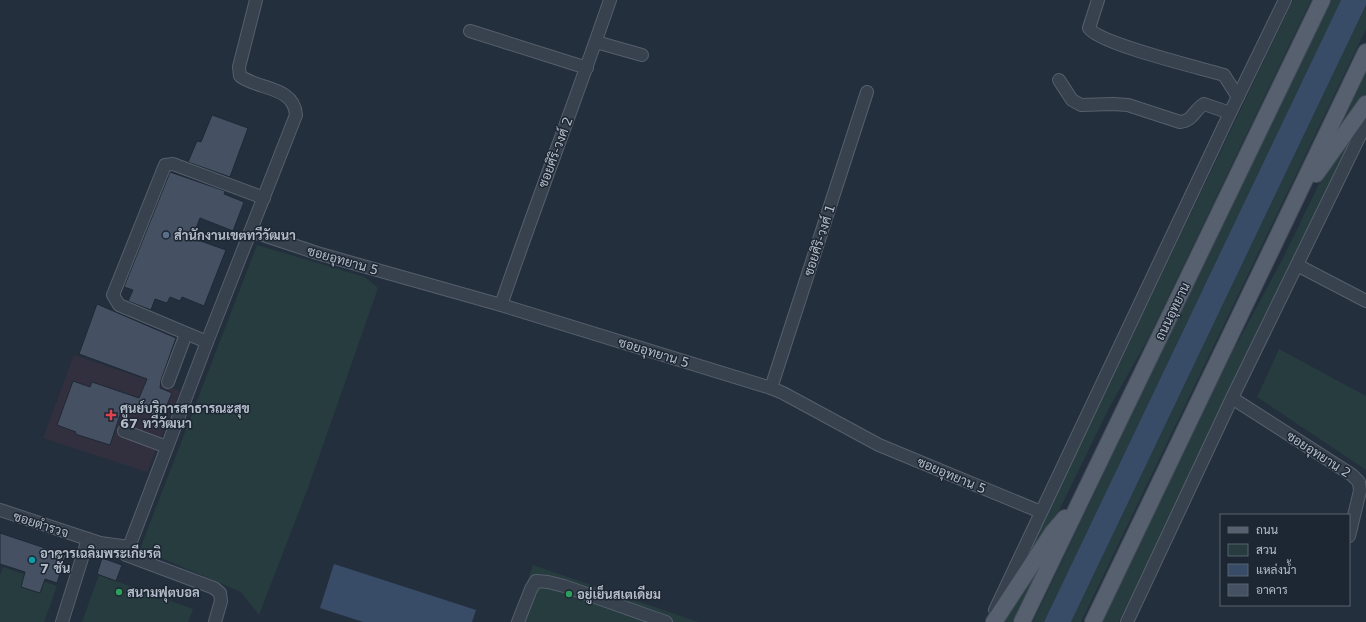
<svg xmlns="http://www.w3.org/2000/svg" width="1366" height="622" font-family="'DejaVu Sans',Sarabun,sans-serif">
	<rect width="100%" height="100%" fill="#242f3e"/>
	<polygon fill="#32303f" points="74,355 180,391 147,472 43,438"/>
	<g fill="#263c3f">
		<polygon points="1293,0 1311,0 1149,337 1109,408 1054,521 1030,561 1026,558"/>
		<polygon points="1331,0 1341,0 1044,622 1033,622 1178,317"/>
		<polygon points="1366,5 1366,29 1081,622 1071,622"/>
		<polygon points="1366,72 1366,95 1346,125 1343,121"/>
		<polygon points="1355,130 1119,622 1101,622 1227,362 1282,260 1324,174"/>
		<polygon points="257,245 365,277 378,288 308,488 259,615 241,592 140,549"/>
		<polygon points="1279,349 1366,396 1366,470 1257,397"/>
		<polygon points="533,565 698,622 512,622"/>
		<polygon points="3,567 57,586 44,622 0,622 0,575"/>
		<polygon points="1035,567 1039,569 1013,622 999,622"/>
		<polygon points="99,575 193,609 188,622 82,622"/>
	</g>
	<g fill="#394c67">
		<polygon points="1341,0 1366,0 1366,5 1071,622 1044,622"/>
		<polygon points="334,564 476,610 472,622 363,622 320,608"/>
	</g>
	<g fill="#455162" stroke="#1f2835">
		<polygon points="212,115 248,128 230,177 188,162 197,141 201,142"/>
		<polygon points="170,172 225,191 224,194 244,202 233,231 200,218 192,238 226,250 204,306 182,297 180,301 170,297 167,303 155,299 151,310 128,301 133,290 124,287"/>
		<polygon points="97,304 176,338 161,380 160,388 172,393 161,419 124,403 110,445 75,434 76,432 57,425 73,381 90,387 92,382 139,398 147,379 79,354"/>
		<polygon points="0,533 66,555 57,583 45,579 40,593 21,587 25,572 0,564"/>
		<polygon points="102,558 122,565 116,581 97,574"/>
	</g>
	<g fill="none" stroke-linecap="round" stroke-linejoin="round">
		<g stroke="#565f6c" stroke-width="14">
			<g id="minor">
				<path d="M 1098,0 L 1089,28 C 1099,44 1201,68 1224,75 L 1238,97"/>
				<polyline points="470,31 587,68"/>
				<polyline points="596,42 642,55"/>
				<path d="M 1059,80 L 1072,100 L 1081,105 L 1113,104 L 1128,105 L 1180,122 C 1193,121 1194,110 1204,104 L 1230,113"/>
				<polyline points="251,231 317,253 501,305 771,388 783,393 879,445 1041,512"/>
				<polyline points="1297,265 1366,301"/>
				<path d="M 501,305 C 536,203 575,102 610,0"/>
				<polyline points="207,342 119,305 113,295 165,165 173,164 264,198"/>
				<polyline points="168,382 186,334"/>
				<polyline points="771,388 867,92"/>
				<polyline points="1232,398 1352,475 1359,482 1360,491 1349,536"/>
				<polyline points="124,431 167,447"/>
				<polyline points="0,510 100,543 129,547"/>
				<polyline points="995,610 1230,113 1285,0"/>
				<polyline points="62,622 88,539"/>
				<path d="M 215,622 L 221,601 L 220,593 L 214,588 L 126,555 L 207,342 L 296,115 C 294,86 259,90 240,76 L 239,67 L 256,0"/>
				<polyline points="518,622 531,589 536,581 548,582 564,586 666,622"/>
				<polyline points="1127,622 1232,398 1366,123"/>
			</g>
		</g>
		<g stroke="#414a57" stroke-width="18">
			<g id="major">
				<polyline points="1316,174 1366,104"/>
				<polyline points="994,622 1053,532 1065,518"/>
				<polyline points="1022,622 1322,0"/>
				<polyline points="1093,622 1366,52"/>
			</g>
		</g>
		<use href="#minor" stroke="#38414e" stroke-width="12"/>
		<use href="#major" stroke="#56606e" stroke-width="16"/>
	</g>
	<circle fill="#5c6f8a" stroke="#1d2633" stroke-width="1.5" cx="166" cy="235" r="4"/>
	<path fill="#e0444e" stroke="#1d2633" stroke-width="1.5" d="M109 409h4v4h4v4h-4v4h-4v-4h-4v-4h4z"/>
	<circle fill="#0f9aa8" stroke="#1d2633" stroke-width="1.5" cx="32" cy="560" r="4"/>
	<g fill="#2e9e5b" stroke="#1d2633" stroke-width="1.5">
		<circle cx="119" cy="592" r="4"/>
		<circle cx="569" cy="594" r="4"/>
	</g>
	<g text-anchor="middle" stroke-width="3" stroke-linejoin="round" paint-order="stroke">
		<g font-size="13" fill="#b4bcc9" stroke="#1d2633">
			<text transform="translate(555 152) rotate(-69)" y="5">ซอยศิริ-วงศ์ 2</text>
			<text transform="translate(819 240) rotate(-72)" y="5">ซอยศิริ-วงศ์ 1</text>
			<text transform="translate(343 260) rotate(16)" y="5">ซอยอุทยาน 5</text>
			<text transform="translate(1172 311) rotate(-64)" y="5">ถนนอุทยาน</text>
			<text transform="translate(654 352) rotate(17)" y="5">ซอยอุทยาน 5</text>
			<text transform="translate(1319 454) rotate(33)" y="5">ซอยอุทยาน 2</text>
			<text transform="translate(952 475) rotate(23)" y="5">ซอยอุทยาน 5</text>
			<text transform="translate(41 524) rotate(18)" y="5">ซอยตำรวจ</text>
		</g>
		<g font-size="13" font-weight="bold" fill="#b4bcc9" stroke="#1d2633" text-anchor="start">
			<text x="174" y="240">สำนักงานเขตทวีวัฒนา</text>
			<text x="120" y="413">ศูนย์บริการสาธารณะสุข<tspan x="120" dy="15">67 ทวีวัฒนา</tspan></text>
			<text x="40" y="558">อาคารเฉลิมพระเกียรติ<tspan x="40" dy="15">7 ชั้น</tspan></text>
			<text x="127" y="597">สนามฟุตบอล</text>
			<text x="577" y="599">อยู่เย็นสเตเดียม</text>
		</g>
	</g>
	<rect x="1220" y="514" width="130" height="92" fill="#1d2633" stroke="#59626f"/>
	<rect x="1228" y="527" width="20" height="6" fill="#56606e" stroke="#59626f"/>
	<text x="1256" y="534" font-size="12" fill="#b4bcc9">ถนน</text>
	<rect x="1228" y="544" width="20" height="12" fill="#263c3f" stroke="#59626f"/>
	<text x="1256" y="554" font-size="12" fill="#b4bcc9">สวน</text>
	<rect x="1228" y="564" width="20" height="12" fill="#394c67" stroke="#59626f"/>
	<text x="1256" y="574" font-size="12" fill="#b4bcc9">แหล่งน้ำ</text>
	<rect x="1228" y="584" width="20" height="12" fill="#455162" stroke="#59626f"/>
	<text x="1256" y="594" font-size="12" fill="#b4bcc9">อาคาร</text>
</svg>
